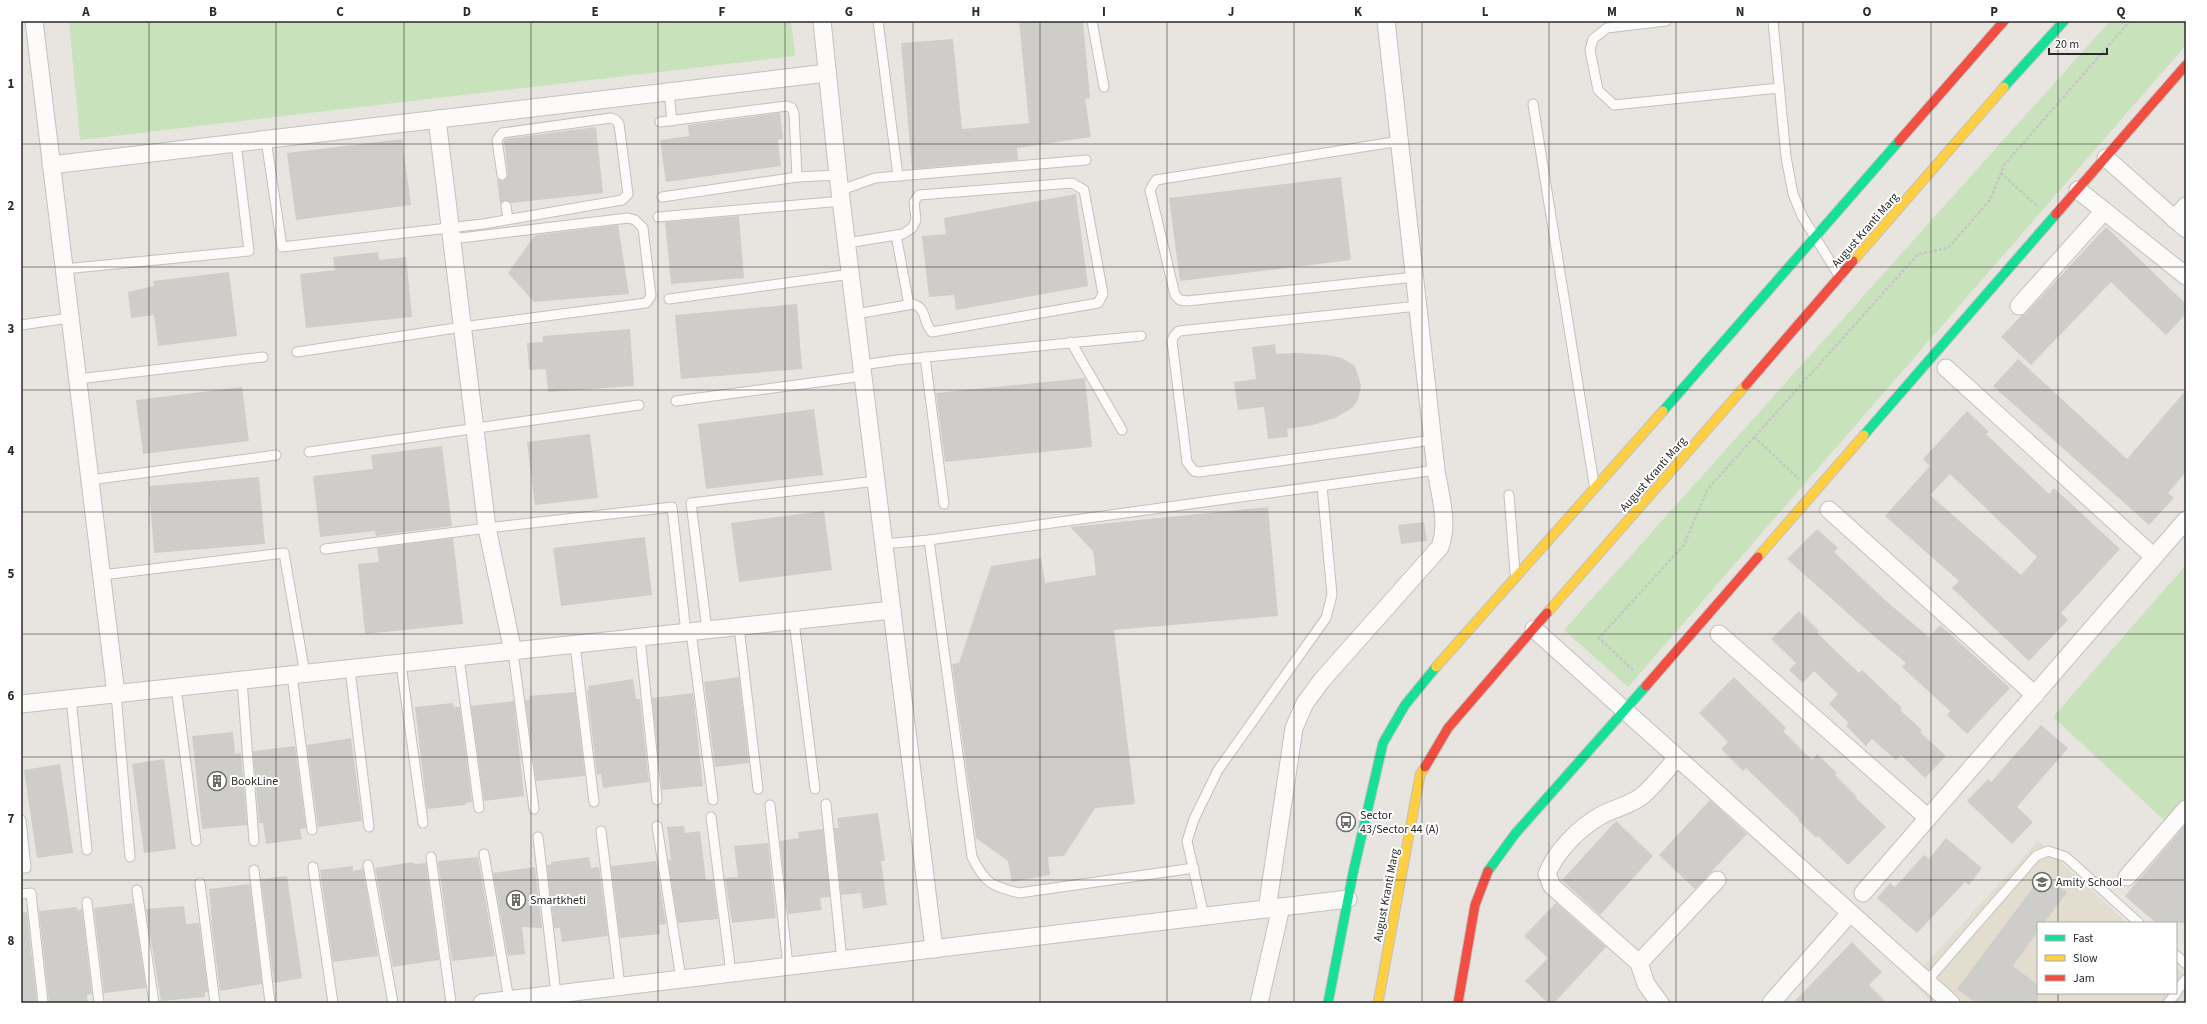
<svg xmlns="http://www.w3.org/2000/svg" width="2207" height="1024" font-family="'Source Sans 3',sans-serif">
	<rect width="100%" height="100%" fill="#e8e5e0"/>
	<polygon fill="#e2ddcf" points="2038,841 2127,923 2038,923 2038,993 2176,993 2176,967 2186,977 2186,1003 1932,1003 1910,981"/>
	<g fill="#c8e2bb">
		<polygon points="69,21 791,21 795,56 80,140"/>
		<polygon points="2110,21 2186,21 2186,45 1628,687 1564,630"/>
		<polygon points="2186,565 2186,799 2165,821 2053,717"/>
	</g>
	<g fill="#cfcdc9" fill-rule="evenodd">
		<polygon points="1019,21 1083,21 1090,98 1085,99 1091,137 1017,148 1018,160 912,169 901,43 953,39 962,129 1029,123"/>
		<polygon points="780,113 783,139 778,140 781,166 666,182 660,140 689,136 688,125"/>
		<polygon points="596,127 603,193 511,203 505,200 500,204 497,179 503,181 508,175 504,141 505,139"/>
		<polygon points="402,139 411,205 296,220 287,153"/>
		<polygon points="1341,177 1351,260 1180,281 1169,198"/>
		<polygon points="1076,194 1088,286 956,310 954,295 929,297 922,236 946,234 944,218"/>
		<polygon points="739,216 744,278 671,284 665,222"/>
		<polygon points="618,225 629,294 534,302 508,273 535,235"/>
		<polygon points="2106,227 2186,304 2186,314 2166,335 2111,282 2031,365 2001,337 2021,316 2026,313"/>
		<polygon points="378,252 379,260 406,257 412,317 306,328 300,274 335,270 333,257"/>
		<polygon points="229,272 237,336 158,346 154,315 131,318 128,292 154,286 153,281"/>
		<polygon points="797,304 802,369 681,379 675,315"/>
		<polygon points="630,329 634,386 548,392 546,369 529,370 527,343 543,342 543,336"/>
		<polygon points="1275,344 1276,354 1296,353 1328,355 1342,358 1355,366 1361,385 1358,400 1352,408 1335,418 1313,425 1287,429 1288,437 1268,439 1264,407 1238,410 1234,382 1256,379 1252,347"/>
		<polygon points="2018,359 2127,459 2186,390 2186,472 2168,493 2174,498 2149,525 1993,386"/>
		<polygon points="1085,378 1092,447 945,462 936,393"/>
		<polygon points="242,387 249,441 143,454 136,400"/>
		<polygon points="814,409 823,475 706,489 698,424"/>
		<path d="M 1967,411 L 1989,432 L 1986,434 L 2049,494 L 2054,488 L 2120,549 L 2061,613 L 2068,620 L 2029,661 L 1952,588 L 1959,581 L 1885,516 L 1930,466 L 1923,459 ZM 1950,474 L 2037,557 L 2021,575 L 1930,495 Z"/>
		<polygon points="590,434 598,498 535,505 527,442"/>
		<polygon points="442,446 452,526 376,536 375,531 320,537 313,476 373,469 371,455"/>
		<polygon points="259,477 265,544 154,553 149,486"/>
		<polygon points="1268,507 1278,616 1114,630 1135,804 1095,808 1064,856 1048,857 1050,875 1012,882 1008,861 976,838 952,664 959,663 991,566 1041,558 1045,583 1096,575 1093,551 1070,527"/>
		<polygon points="824,511 832,570 739,582 731,523"/>
		<polygon points="1424,522 1427,541 1401,544 1398,525"/>
		<polygon points="1817,529 1838,548 1834,552 1886,601 1929,637 1940,625 2010,688 1967,734 1947,715 1950,711 1902,667 1906,663 1863,627 1787,559"/>
		<polygon points="645,537 652,595 561,606 553,548"/>
		<polygon points="453,538 463,624 365,634 358,564 379,562 377,548"/>
		<polygon points="1799,611 1819,631 1817,633 1859,673 1862,670 1902,708 1900,710 1922,730 1920,732 1946,756 1925,778 1901,755 1896,760 1872,739 1866,746 1846,726 1849,723 1829,704 1838,694 1814,671 1803,683 1789,670 1796,663 1771,639"/>
		<polygon points="739,677 749,763 715,767 704,682"/>
		<polygon points="1734,677 1786,728 1783,731 1812,760 1817,754 1837,773 1835,775 1857,797 1856,798 1886,827 1848,865 1818,836 1816,838 1798,820 1799,819 1746,768 1743,771 1721,749 1728,742 1699,713"/>
		<polygon points="633,679 636,699 640,699 649,782 603,788 601,774 597,775 587,690 589,690 588,686"/>
		<polygon points="575,692 585,776 536,781 525,700 530,700 529,696"/>
		<polygon points="693,693 703,786 662,790 652,698"/>
		<polygon points="514,701 524,796 484,801 471,706"/>
		<polygon points="453,703 454,707 460,707 472,802 465,803 466,805 427,809 415,707"/>
		<polygon points="2041,725 2068,748 2017,807 2033,822 2012,844 1967,801 1988,779 1991,782"/>
		<polygon points="233,732 235,754 241,753 247,825 202,829 192,736"/>
		<polygon points="351,738 362,821 318,827 307,745"/>
		<polygon points="295,746 306,828 300,829 302,839 266,844 263,823 259,823 253,751"/>
		<polygon points="164,759 176,849 144,853 132,764"/>
		<polygon points="60,764 73,853 37,858 24,770"/>
		<polygon points="1710,800 1747,834 1695,889 1659,855"/>
		<polygon points="878,813 885,861 881,861 887,905 863,909 861,893 841,895 834,828 839,828 837,818"/>
		<polygon points="1616,821 1653,856 1600,915 1562,880"/>
		<polygon points="2186,824 2186,923 2156,923 2125,896"/>
		<polygon points="684,826 685,833 700,831 706,880 713,880 718,919 678,923 668,860 671,860 667,827"/>
		<polygon points="823,829 830,897 820,898 822,910 788,914 780,841 799,838 798,832"/>
		<polygon points="1946,838 1982,868 1969,885 1965,882 1917,933 1877,898 1890,883 1895,887 1924,855 1929,859"/>
		<polygon points="768,843 776,918 732,923 725,878 738,877 734,846"/>
		<polygon points="478,857 495,956 452,961 438,861"/>
		<polygon points="589,857 591,868 599,867 608,936 562,942 560,928 554,928 547,865 551,865 551,862"/>
		<polygon points="656,861 666,924 659,925 660,934 620,938 611,866"/>
		<polygon points="413,862 414,864 426,863 439,960 393,967 375,868"/>
		<polygon points="353,866 353,871 363,869 378,956 333,962 320,870"/>
		<polygon points="535,867 542,928 522,927 525,954 508,956 493,873"/>
		<polygon points="2043,874 2067,892 2044,923 2038,923 2038,931 2013,966 2038,985 2038,1003 1976,1003 1957,989"/>
		<polygon points="287,876 302,978 274,983 261,879"/>
		<polygon points="250,884 262,984 220,991 211,921 212,921 209,889"/>
		<polygon points="133,903 146,988 104,993 94,908"/>
		<polygon points="1556,903 1606,947 1554,1003 1548,1003 1525,981 1548,958 1524,936"/>
		<polygon points="184,906 186,924 199,923 208,992 205,992 205,997 161,1001 146,909"/>
		<polygon points="77,907 77,910 82,909 92,994 87,995 88,1003 49,1003 39,911"/>
		<polygon points="27,912 37,1003 21,1003 21,913"/>
		<polygon points="1852,942 1882,972 1869,985 1887,1003 1793,1003"/>
	</g>
	<g fill="none" stroke-linecap="round" stroke-linejoin="round">
		<g stroke="#c1c1c1" stroke-width="11">
			<g id="lane">
				<polyline points="878,21 898,176"/>
				<polyline points="1092,21 1104,87"/>
				<polyline points="1666,21 1607,28 1593,39 1590,50 1598,90 1614,105 1779,88"/>
				<polyline points="1773,21 1786,157 1793,194 1802,216 1840,277"/>
				<polyline points="669,92 672,121"/>
				<polyline points="1533,104 1594,484"/>
				<polyline points="660,122 787,106 792,108 794,114 797,177"/>
				<polyline points="266,140 282,247 483,224 622,200 628,194 619,124 616,120 611,118 502,133 497,140 502,175"/>
				<polyline points="1400,141 1156,180 1150,190 1175,295 1180,300 1187,301 1415,277"/>
				<polyline points="841,190 875,178 1086,160"/>
				<polyline points="662,197 797,177 838,175"/>
				<polyline points="506,206 508,219"/>
				<polyline points="658,217 842,201"/>
				<polyline points="896,235 909,305"/>
				<path d="M 847,243 L 903,234 L 912,228 L 916,220 L 914,202 L 919,195 L 1072,183 L 1084,190 L 1103,294 L 1098,303 L 932,332 C 923,323 927,308 913,304 L 856,314"/>
				<polyline points="64,269 249,251 236,143"/>
				<polyline points="669,299 851,274"/>
				<polyline points="1418,306 1179,331 1174,336 1172,341 1187,462 1194,471 1199,472 1433,440"/>
				<polyline points="21,325 70,318"/>
				<polyline points="1071,342 1122,430"/>
				<polyline points="297,352 462,327 646,303 651,296 643,228 635,220 628,218 452,239"/>
				<polyline points="925,357 944,504"/>
				<polyline points="862,365 897,360 1141,336"/>
				<polyline points="78,379 263,357"/>
				<polyline points="676,401 864,376"/>
				<polyline points="309,452 639,405"/>
				<polyline points="90,480 276,455"/>
				<polyline points="1509,495 1515,573"/>
				<path d="M 929,540 L 972,857 C 985,883 991,886 1019,893 L 1194,868"/>
				<polyline points="884,544 929,540 1436,470"/>
				<polyline points="325,549 487,528 672,507 686,633"/>
				<polyline points="102,575 284,553 305,674"/>
				<polyline points="794,621 815,789"/>
				<polyline points="739,627 758,789"/>
				<polyline points="707,630 691,503 876,481"/>
				<polyline points="691,632 713,800"/>
				<polyline points="640,638 657,800"/>
				<polyline points="575,645 594,802"/>
				<polyline points="513,652 534,809"/>
				<polyline points="459,657 479,808"/>
				<polyline points="401,664 423,823"/>
				<polyline points="350,669 369,827"/>
				<polyline points="292,675 312,830"/>
				<polyline points="242,680 254,841"/>
				<polyline points="176,687 196,841"/>
				<polyline points="116,694 130,857"/>
				<polyline points="71,699 87,850"/>
				<polyline points="826,804 842,960"/>
				<polyline points="770,805 788,966"/>
				<polyline points="711,817 731,973"/>
				<polyline points="21,820 26,868 21,868"/>
				<polyline points="657,826 681,979"/>
				<polyline points="601,831 620,986"/>
				<polyline points="538,837 556,994"/>
				<polyline points="484,854 509,1000"/>
				<polyline points="431,857 451,1003"/>
				<polyline points="368,865 393,1003"/>
				<polyline points="313,867 333,1003"/>
				<polyline points="254,870 270,1003"/>
				<polyline points="200,883 215,1003"/>
				<polyline points="137,890 154,1003"/>
				<polyline points="21,894 31,893 43,1003"/>
				<polyline points="87,902 99,1003"/>
				<polyline points="1204,916 1187,841 1194,819 1218,770 1326,618 1332,595 1322,486"/>
				<polyline points="2176,955 2186,964"/>
				<polyline points="1926,982 2036,856 2048,851 2066,857 2139,923"/>
				<polyline points="2176,992 2186,979"/>
				<polyline points="2168,1003 2176,993"/>
			</g>
		</g>
		<g stroke="#c1c1c1" stroke-width="19">
			<g id="street">
				<polyline points="34,21 116,694"/>
				<polyline points="822,21 838,175 934,949"/>
				<polyline points="437,119 487,528 513,652"/>
				<polyline points="2106,158 2186,229"/>
				<polyline points="51,165 827,73"/>
				<polyline points="2078,190 2186,276"/>
				<polyline points="2174,219 2186,206"/>
				<polyline points="2019,306 2104,211"/>
				<polyline points="1946,368 2154,557"/>
				<polyline points="1829,510 2035,695"/>
				<polyline points="1534,629 1951,1003"/>
				<polyline points="1719,634 1927,817"/>
				<polyline points="21,704 892,610"/>
				<polyline points="2127,877 2186,809"/>
				<polyline points="1863,893 2186,520"/>
				<path d="M 1267,909 L 1294,728 L 1305,703 L 1322,680 L 1440,547 C 1449,523 1440,495 1436,470 L 1386,21"/>
				<polyline points="1639,963 1717,880"/>
				<polyline points="482,1003 1348,899"/>
				<polyline points="1259,1003 1281,907"/>
				<path d="M 1660,1003 L 1646,984 L 1639,963 L 1552,886 L 1547,874 C 1556,851 1579,828 1600,816 C 1614,808 1629,806 1642,796 C 1655,785 1666,770 1677,758"/>
				<polyline points="1771,1003 1850,913"/>
			</g>
		</g>
		<g stroke="#c1c1c1" stroke-width="11">
			<g id="fast">
				<polyline points="2004,87 2064,21"/>
				<polyline points="1663,411 1899,141"/>
				<polyline points="1864,435 2056,214"/>
				<polyline points="1488,871 1515,834 1646,686"/>
				<polyline points="1328,1003 1353,873 1383,743 1405,705 1436,667"/>
			</g>
		</g>
		<g stroke="#c1c1c1" stroke-width="11">
			<g id="slow">
				<polyline points="1853,261 2004,87"/>
				<polyline points="1758,557 1864,435"/>
				<polyline points="1547,613 1746,385"/>
				<polyline points="1436,667 1663,411"/>
				<polyline points="1378,1003 1420,775 1425,767"/>
			</g>
		</g>
		<g stroke="#c1c1c1" stroke-width="11">
			<g id="jam">
				<polyline points="1899,141 2004,21"/>
				<polyline points="2056,214 2186,65"/>
				<polyline points="1746,385 1853,261"/>
				<polyline points="1646,686 1758,557"/>
				<polyline points="1425,767 1448,728 1547,613"/>
				<polyline points="1458,1003 1475,905 1488,871"/>
			</g>
		</g>
		<g stroke="#c6c6c5" stroke-width="2.5" stroke-dasharray="3 2" stroke-linecap="butt">
			<polyline points="2001,173 2037,206"/>
			<polyline points="1754,437 1799,479"/>
			<polyline points="1633,670 1599,638 1684,545 1707,490 1918,254 1948,248 1990,200 2004,165 2130,21"/>
		</g>
		<use href="#lane" stroke="#fcfbfa" stroke-width="9"/>
		<use href="#street" stroke="#fcfbfa" stroke-width="17"/>
		<use href="#fast" stroke="#16e098" stroke-width="9"/>
		<use href="#slow" stroke="#ffcf43" stroke-width="9"/>
		<use href="#jam" stroke="#f24e42" stroke-width="9"/>
	</g>
	<path fill="none" stroke="#2a2a2a" stroke-width="1" stroke-opacity="0.55" d="M 149,21 L 149,1003M 276,21 L 276,1003M 404,21 L 404,1003M 531,21 L 531,1003M 658,21 L 658,1003M 785,21 L 785,1003M 913,21 L 913,1003M 1040,21 L 1040,1003M 1167,21 L 1167,1003M 1294,21 L 1294,1003M 1422,21 L 1422,1003M 1549,21 L 1549,1003M 1676,21 L 1676,1003M 1803,21 L 1803,1003M 1931,21 L 1931,1003M 2058,21 L 2058,923M 21,144 L 2186,144M 21,267 L 2186,267M 21,390 L 2186,390M 21,512 L 2186,512M 21,634 L 2186,634M 21,757 L 2186,757M 21,880 L 2186,880M 2058,993 L 2058,1003"/>
	<defs>
		<g id="building-ring" transform="scale(1)"><circle r="9.5" fill="#fff" stroke="#6c6b6a" stroke-width="1.5"/><path d="M-4-6H4V6H1V3H-1V6H-4ZM-2.5-4.3h1.7v1.8h-1.7ZM.8-4.3h1.7v1.8H.8ZM-2.5-1h1.7V.8h-1.7ZM.8-1h1.7V.8H.8Z" fill="#6c6b6a"/></g>
		<g id="bus-ring" transform="scale(1)"><circle r="9.5" fill="#fff" stroke="#6c6b6a" stroke-width="1.5"/><path d="M-5-6H5V4H4V6H2V4H-2V6H-4V4H-5ZM-3.5-4V0h7V-4ZM-3.5 1.2v1.5H-2V1.2ZM2 1.2v1.5H3.5V1.2Z" fill="#6c6b6a"/></g>
		<g id="school-ring" transform="scale(1)"><circle r="9.5" fill="#fff" stroke="#6c6b6a" stroke-width="1.5"/><path d="M0-5L7-2L0 1L-7-2ZM-4 1L0 2.5L4 1V4Q0 6-4 4Z" fill="#6c6b6a"/></g>
	</defs>
	<g fill-rule="evenodd">
		<use href="#building-ring" x="217" y="781"/>
		<use href="#bus-ring" x="1346" y="822"/>
		<use href="#school-ring" x="2042" y="882"/>
		<use href="#building-ring" x="516" y="900"/>
	</g>
	<g text-anchor="middle" stroke-width="4" stroke-linejoin="round" paint-order="stroke">
		<g font-size="12" fill="#2a2a2a" stroke="#fff">
			<text transform="translate(1865 230) rotate(-49)" y="4">August Kranti Marg</text>
			<text transform="translate(1653 474) rotate(-49)" y="4">August Kranti Marg</text>
			<text transform="translate(1386 895) rotate(-79)" y="4">August Kranti Marg</text>
		</g>
		<g font-size="12" fill="#2a2a2a" stroke="#fff" text-anchor="start">
			<text x="231" y="785">BookLine</text>
			<text x="1360" y="819">Sector<tspan x="1360" dy="14">43/Sector 44 (A)</tspan></text>
			<text x="2056" y="886">Amity School</text>
			<text x="530" y="904">Smartkheti</text>
		</g>
	</g>
	<rect width="2207" height="1024" fill="none" stroke="#ffffff" stroke-width="44"/>
	<rect x="2037" y="922" width="140" height="72" fill="#ffffff" stroke="#aaaaaa"/>
	<rect x="2045" y="935" width="20" height="6" fill="#16e098" stroke="#aaaaaa"/>
	<text x="2073" y="942" font-size="12" fill="#2a2a2a">Fast</text>
	<rect x="2045" y="955" width="20" height="6" fill="#ffcf43" stroke="#aaaaaa"/>
	<text x="2073" y="962" font-size="12" fill="#2a2a2a">Slow</text>
	<rect x="2045" y="975" width="20" height="6" fill="#f24e42" stroke="#aaaaaa"/>
	<text x="2073" y="982" font-size="12" fill="#2a2a2a">Jam</text>
	<path d="M2049 48v6h58v-6" fill="none" stroke="#2a2a2a" stroke-width="2"/>
	<text x="2055" y="48" font-size="12" fill="#2a2a2a" stroke="#ffffff" stroke-width="3" paint-order="stroke">20 m</text>
	<rect x="22" y="22" width="2163" height="980" fill="none" stroke="#2a2a2a" stroke-width="1.5"/>
	<g font-size="13" text-anchor="middle" font-weight="bold" fill="#2a2a2a">
		<text x="86" y="16">A</text>
		<text x="213" y="16">B</text>
		<text x="340" y="16">C</text>
		<text x="467" y="16">D</text>
		<text x="595" y="16">E</text>
		<text x="722" y="16">F</text>
		<text x="849" y="16">G</text>
		<text x="976" y="16">H</text>
		<text x="1104" y="16">I</text>
		<text x="1231" y="16">J</text>
		<text x="1358" y="16">K</text>
		<text x="1485" y="16">L</text>
		<text x="1612" y="16">M</text>
		<text x="1740" y="16">N</text>
		<text x="1867" y="16">O</text>
		<text x="1994" y="16">P</text>
		<text x="2121" y="16">Q</text>
		<text x="11" y="88">1</text>
		<text x="11" y="210">2</text>
		<text x="11" y="333">3</text>
		<text x="11" y="455">4</text>
		<text x="11" y="578">5</text>
		<text x="11" y="700">6</text>
		<text x="11" y="823">7</text>
		<text x="11" y="945">8</text>
	</g>
</svg>
